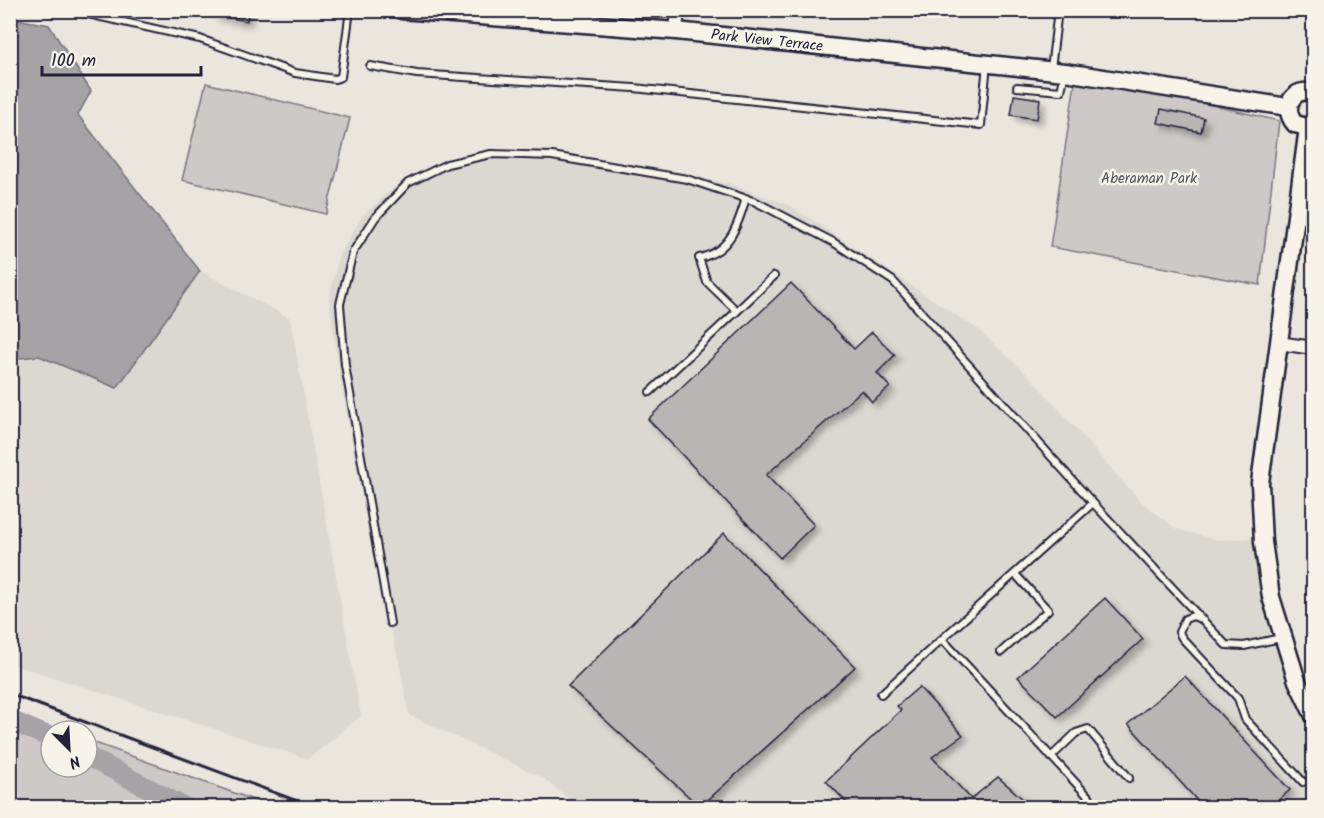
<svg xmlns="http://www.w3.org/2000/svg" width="1324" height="818" font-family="Kalam,sans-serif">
	<defs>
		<filter id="shadow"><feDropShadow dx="5" dy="5" stdDeviation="3" flood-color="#0004"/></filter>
	</defs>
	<rect width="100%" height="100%" fill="#eae6de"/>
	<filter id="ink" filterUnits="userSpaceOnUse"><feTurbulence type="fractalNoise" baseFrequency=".0167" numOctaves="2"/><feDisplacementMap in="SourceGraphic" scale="12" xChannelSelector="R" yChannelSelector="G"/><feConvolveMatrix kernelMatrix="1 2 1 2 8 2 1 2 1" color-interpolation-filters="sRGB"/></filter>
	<g filter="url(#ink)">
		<g fill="#dbd8d2">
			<polygon points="481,151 542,152 623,163 731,184 791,206 979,330 1032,379 1139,500 1176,529 1218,540 1251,538 1265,601 1285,672 1313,731 1313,807 578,807 543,778 409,715 400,667 372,554 339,370 329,299 339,254 364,214 392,189 437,163"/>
			<polygon points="200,271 290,318 361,716 308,759 11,664 10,359 39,356 117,388"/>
		</g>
		<g fill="#cdc9c6" stroke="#787680" stroke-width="1.5">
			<polygon points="206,83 350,118 326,214 182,180"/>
			<polygon points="1075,83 1170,95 1279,121 1260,285 1050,247"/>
			<polygon points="10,713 62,731 51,731 51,767 87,767 87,740 273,807 11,807"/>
		</g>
		<polygon fill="#a6a3a6" stroke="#716f7b" stroke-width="1.5" points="10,18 49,25 91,91 78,115 200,271 117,388 39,356 11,359"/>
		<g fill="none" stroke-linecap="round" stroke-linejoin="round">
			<g stroke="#a6a3a6" stroke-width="20">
				<polyline points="10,720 51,738"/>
				<polyline points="87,756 186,808"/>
			</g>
		</g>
		<g fill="#b8b6b5" stroke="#22223b" stroke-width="1.5" filter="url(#shadow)">
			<polygon points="214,10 249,10 247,21 214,15"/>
			<polygon points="1014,95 1040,99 1037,119 1011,115"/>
			<polygon points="1161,109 1204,118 1201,132 1158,123"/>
			<polygon points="791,283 854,349 872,332 895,355 877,373 890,387 872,402 862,390 766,475 814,525 780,558 648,419"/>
			<polygon points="724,533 855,667 700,807 568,686"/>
			<polygon points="1105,598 1143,639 1057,717 1018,677"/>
			<polygon points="1185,676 1290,790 1270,807 1203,807 1128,724"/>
			<polygon points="919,687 963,735 932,757 971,799 998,777 1032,807 851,807 826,781 901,710 897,706"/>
		</g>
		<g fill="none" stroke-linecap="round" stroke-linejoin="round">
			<g stroke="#22223b" stroke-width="10">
				<g id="lane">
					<polyline points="70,10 200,39 295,73 335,79 341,77 350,10"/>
					<polyline points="370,66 417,74 634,88 981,125 987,64"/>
					<polyline points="1051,69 1058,10"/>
					<polyline points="1017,87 1061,91 1065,73"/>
					<polyline points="737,311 774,276"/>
					<path d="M 650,392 L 737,311 L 707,282 L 699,258 C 730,252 738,225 746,198"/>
					<polyline points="1201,619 1193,616 1185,619 1179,632 1182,638 1238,698 1245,719 1303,782"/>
					<polyline points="390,623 345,365 340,304 353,252 375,218 408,183 447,164 491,154 552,156 687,179 756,202 833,242 893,281 1093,503 1226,645 1244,646 1281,638"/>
					<polyline points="943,640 1099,808"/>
					<polyline points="1001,652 1048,610 1015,574"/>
					<polyline points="881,694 1093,503"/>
					<polyline points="1051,757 1076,733 1088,729 1129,778"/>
				</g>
			</g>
			<g stroke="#22223b" stroke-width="16">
				<g id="street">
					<polyline points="676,31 678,10"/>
					<polyline points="1278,343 1314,348"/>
				</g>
			</g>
			<g stroke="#22223b" stroke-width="21">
				<g id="secondary">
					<polyline points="401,10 676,31 1065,72 1288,107"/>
					<path d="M 1314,93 C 1293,86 1281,108 1295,124 L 1307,127 L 1314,125"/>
					<polyline points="1307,127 1307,135 1260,483 1263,542 1271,597 1297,681 1314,716"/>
				</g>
			</g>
			<use href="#lane" stroke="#f7f3e8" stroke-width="6"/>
			<use href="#street" stroke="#f7f3e8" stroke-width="12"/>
			<use href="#secondary" stroke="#f7f3e8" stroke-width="16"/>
			<polyline stroke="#22223b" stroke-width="3" points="10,694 316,808"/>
		</g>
	</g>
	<g text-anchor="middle" stroke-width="5" stroke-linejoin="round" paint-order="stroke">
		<g font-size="15" fill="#22223b" stroke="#f7f3e8">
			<text transform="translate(767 40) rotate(6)" y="5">Park View Terrace</text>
		</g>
		<g font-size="15" fill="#555465" stroke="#f7f3e8">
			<text x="1149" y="183">Aberaman Park</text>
		</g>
	</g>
	<rect width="1324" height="818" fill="none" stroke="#f7f3e8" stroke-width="36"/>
	<rect x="18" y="18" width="1288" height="782" fill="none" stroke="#22223b" stroke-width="2" filter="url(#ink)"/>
	<g transform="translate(69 749) rotate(156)"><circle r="28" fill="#f7f3e8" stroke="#a29fa3" stroke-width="1.5"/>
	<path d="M0-4.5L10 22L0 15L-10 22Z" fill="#22223b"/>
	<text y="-9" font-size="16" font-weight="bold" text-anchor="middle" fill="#22223b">N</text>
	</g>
	<path d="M42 66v9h159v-9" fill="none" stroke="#22223b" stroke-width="3"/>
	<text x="51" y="66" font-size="18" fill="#22223b" stroke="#f7f3e8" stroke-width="4.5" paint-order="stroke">100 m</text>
</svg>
